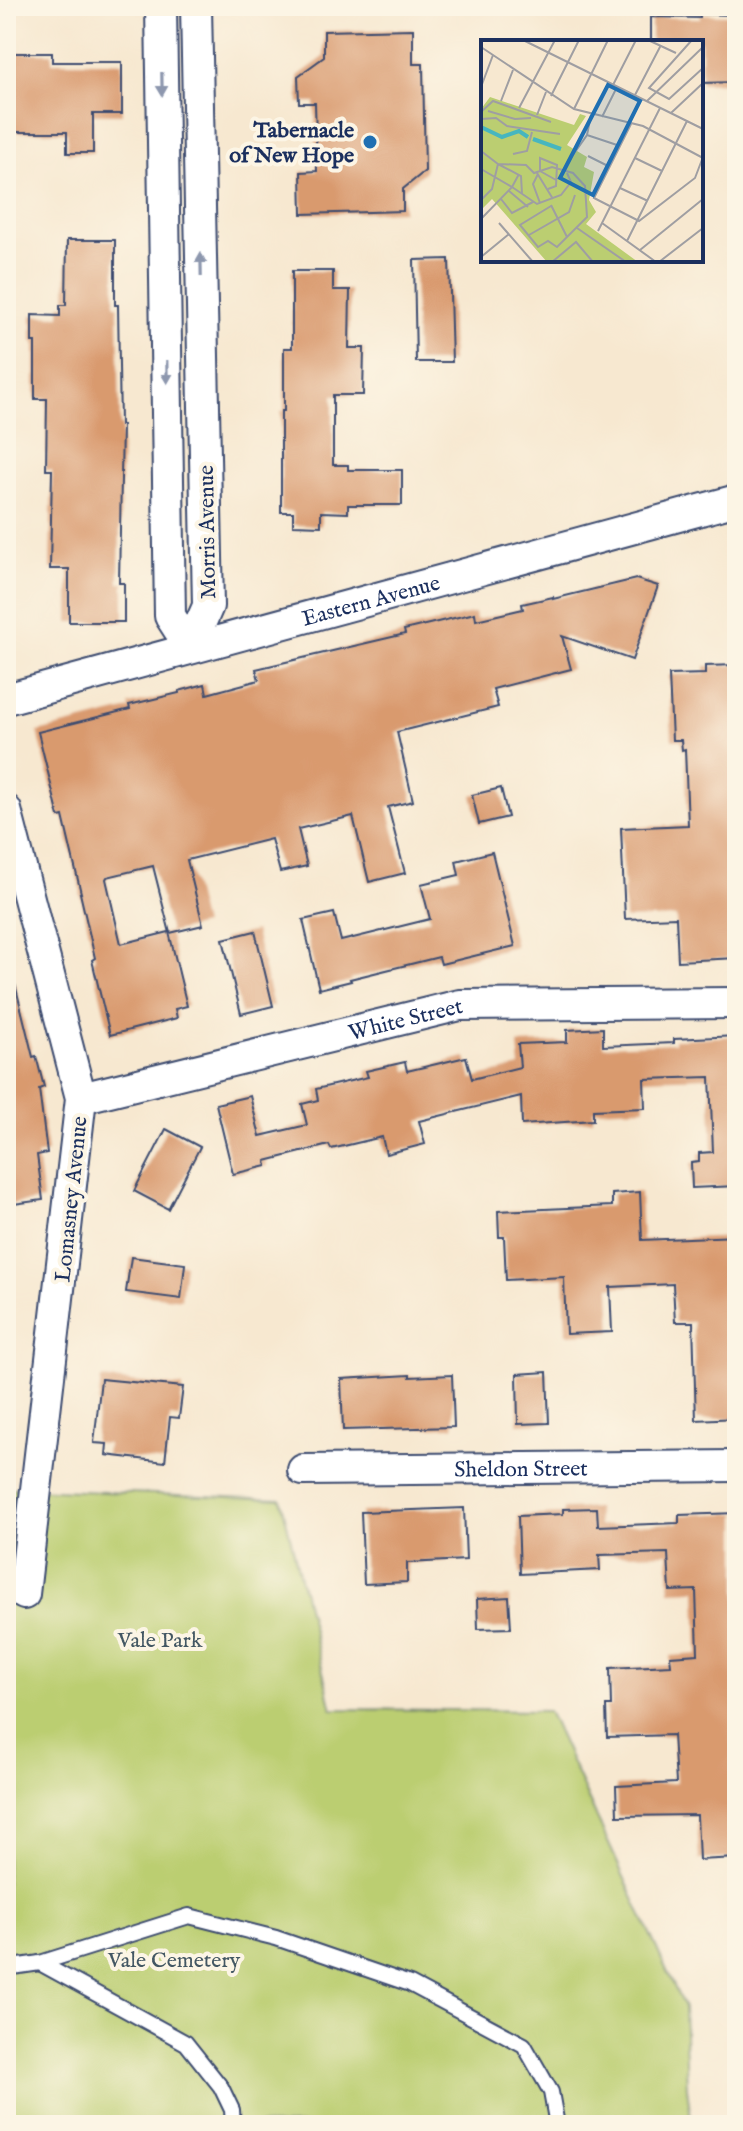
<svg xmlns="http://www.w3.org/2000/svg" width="743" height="2131" font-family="'IM FELL English',serif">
	<rect width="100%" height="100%" fill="#fcf5e5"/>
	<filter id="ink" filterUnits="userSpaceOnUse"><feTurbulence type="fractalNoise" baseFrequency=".0125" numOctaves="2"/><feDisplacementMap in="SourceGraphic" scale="16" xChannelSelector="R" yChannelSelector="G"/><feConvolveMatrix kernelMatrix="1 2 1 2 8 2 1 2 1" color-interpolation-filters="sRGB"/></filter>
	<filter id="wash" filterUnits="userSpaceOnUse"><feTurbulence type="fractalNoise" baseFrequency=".006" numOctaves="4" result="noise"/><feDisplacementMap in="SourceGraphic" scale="32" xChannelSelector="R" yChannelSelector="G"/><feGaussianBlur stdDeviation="1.8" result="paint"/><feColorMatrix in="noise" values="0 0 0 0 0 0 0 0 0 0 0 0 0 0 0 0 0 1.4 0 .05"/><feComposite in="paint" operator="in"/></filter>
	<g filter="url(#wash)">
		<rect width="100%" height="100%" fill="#f7e8d0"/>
		<polygon fill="#bbce71" stroke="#6b7e68" stroke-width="2" points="6,1488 281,1499 332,1709 548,1711 684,2008 687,2088 692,2125 6,2125"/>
		<g id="blocks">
			<g fill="#d99a6e">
				<polygon points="700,14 737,15 737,82 701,83 701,42 651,42 651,17 700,18"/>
				<polygon points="413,29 413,64 423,64 425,171 403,189 403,211 302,214 301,172 317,171 315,103 299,103 298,76 324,57 324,31"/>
				<polygon points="6,53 52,53 52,62 122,62 122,114 93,114 93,153 67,153 67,132 6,132"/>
				<polygon points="67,240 115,240 115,305 118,305 120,425 122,425 119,583 124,583 124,622 69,622 69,569 50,569 52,470 46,470 47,399 35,399 35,342 32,342 32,315 60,316 60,305 66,305"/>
				<polygon points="449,259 452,362 416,362 414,260"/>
				<polygon points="292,271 333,271 333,290 350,290 349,348 364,348 363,395 333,395 333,465 348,465 348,470 402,470 402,505 348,505 348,513 321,512 321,526 293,525 293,512 281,512 281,411 284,411 284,348 292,348"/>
				<polygon points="636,579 658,586 632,660 562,636 571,669 493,689 498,707 397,732 413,801 388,807 405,873 369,882 353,816 298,829 307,866 280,872 271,839 187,860 203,925 170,933 153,866 107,877 106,879 121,944 169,932 187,1006 175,1009 177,1018 110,1035 92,960 95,958 80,893 81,893 63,816 59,817 38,732 130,709 129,705 179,693 179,691 205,684 207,694 259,680 256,669 405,634 404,630 475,613 476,620 523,609 522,604 553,597 553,599"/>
				<polygon points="737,665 737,958 678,961 676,917 625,919 621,828 688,825 685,749 682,750 681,740 672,740 669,675 705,674 705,666"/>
				<polygon points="501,788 508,817 479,824 472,795"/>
				<polygon points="492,852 515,946 441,964 439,957 350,979 351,981 319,989 303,920 334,913 341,941 430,919 421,884 459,875 456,861"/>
				<polygon points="255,931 273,1006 241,1014 223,939"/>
				<polygon points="15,984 33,1057 36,1056 44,1087 39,1089 47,1153 37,1155 43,1200 6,1205 6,986"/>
				<polygon points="603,1028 603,1046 674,1043 674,1039 737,1036 737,1186 692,1188 691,1163 699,1162 699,1153 713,1152 710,1077 644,1079 645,1108 593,1110 593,1120 522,1125 521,1096 419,1121 425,1144 386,1154 382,1137 331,1149 329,1145 266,1161 267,1166 233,1174 216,1104 250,1096 260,1136 307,1125 302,1104 318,1100 316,1089 368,1077 366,1071 405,1062 407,1071 466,1057 472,1079 520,1067 518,1044 567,1042 567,1030"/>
				<polygon points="166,1129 200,1147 168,1209 134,1191"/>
				<polygon points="640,1192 642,1240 737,1236 737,1418 696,1420 693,1322 675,1322 673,1284 610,1287 612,1332 566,1334 564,1277 506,1280 504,1237 499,1237 498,1211 612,1206 612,1194"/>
				<polygon points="131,1257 185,1264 181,1299 126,1292"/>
				<polygon points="547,1372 549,1423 518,1424 517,1374"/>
				<polygon points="410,1375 410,1377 452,1375 454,1427 343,1430 341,1379"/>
				<polygon points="101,1379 183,1387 179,1418 170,1417 165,1462 106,1455 107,1444 94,1443"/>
				<polygon points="464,1508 466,1560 407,1563 407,1582 364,1584 361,1512"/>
				<polygon points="597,1508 598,1526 679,1523 679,1515 737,1513 737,1858 699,1860 697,1815 617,1816 616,1786 676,1783 673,1735 607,1737 606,1706 611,1706 610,1668 671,1665 670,1656 698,1654 696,1590 670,1591 668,1553 599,1555 600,1570 520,1574 518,1516 563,1514 563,1509"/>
				<polygon points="509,1597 511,1628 478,1629 477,1599"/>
			</g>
		</g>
	</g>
	<g filter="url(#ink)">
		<use href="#blocks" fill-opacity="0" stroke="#3c4b6f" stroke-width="2"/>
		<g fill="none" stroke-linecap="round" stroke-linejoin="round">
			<g stroke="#3c4b6f" stroke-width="18">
				<g id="lane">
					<polyline points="40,1963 186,2043 221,2087 232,2110 233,2125"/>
					<polyline points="6,1968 40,1963 189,1916 276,1938 410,1984 524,2045 551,2092 557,2125"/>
				</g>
			</g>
			<g stroke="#3c4b6f" stroke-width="34">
				<g id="street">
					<polyline points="161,6 170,616 190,647"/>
					<polyline points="190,647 208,606 196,6"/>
					<path id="s1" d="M 6,699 L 737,500"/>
					<polyline points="6,810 81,1098 24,1594"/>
					<path id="s2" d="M 81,1098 L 460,1005 L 737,1003"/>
					<path id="s3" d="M 303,1470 L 737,1466"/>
				</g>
			</g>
			<use href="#lane" stroke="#fff" stroke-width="14"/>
			<use href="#street" stroke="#fff" stroke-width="30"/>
		</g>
		<defs><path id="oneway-solid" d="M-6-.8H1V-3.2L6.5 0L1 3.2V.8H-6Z" transform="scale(2)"/></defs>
		<g fill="#8d97ae">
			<use href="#oneway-solid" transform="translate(162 84) rotate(89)"/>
			<use href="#oneway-solid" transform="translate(201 265) rotate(-91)"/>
			<use href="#oneway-solid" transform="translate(167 372) rotate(89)"/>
		</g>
	</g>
	<circle fill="#1f6fb2" stroke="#fcf5e5" stroke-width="3" cx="370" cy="142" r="8"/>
	<g text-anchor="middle" stroke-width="8" stroke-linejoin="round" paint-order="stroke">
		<g font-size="22" font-weight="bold" fill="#1b2f5e" stroke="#fcf5e5" text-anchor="end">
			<text x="354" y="137">Tabernacle<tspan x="354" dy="25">of New Hope</tspan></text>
		</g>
		<g font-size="22" fill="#1b2f5e" stroke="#fcf5e5">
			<text transform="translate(206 532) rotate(-91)" y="8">Morris Avenue</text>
			<text dy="8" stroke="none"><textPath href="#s1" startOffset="378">Eastern Avenue</textPath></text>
			<text dy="8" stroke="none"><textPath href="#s2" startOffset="334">White Street</textPath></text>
			<text transform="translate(70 1199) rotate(-84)" y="8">Lomasney Avenue</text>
			<text dy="8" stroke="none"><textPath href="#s3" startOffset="218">Sheldon Street</textPath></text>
		</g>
		<g font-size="22" fill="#435763" stroke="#fcf5e5">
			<text x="160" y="1647">Vale Park</text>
			<text x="174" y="1967">Vale Cemetery</text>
		</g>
	</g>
	<g transform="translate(481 40)">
		<rect width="222" height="222" fill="#f7e8d0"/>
		<path d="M 9,57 L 93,85 L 99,74 L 105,76 L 86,105 L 106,117 L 103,127 L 113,132 L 108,160 L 115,172 L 105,184 L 157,222 L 66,222 L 11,159 L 0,170 L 0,69 Z" fill="#bbce71"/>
		<path fill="none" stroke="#47b6bf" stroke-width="4" d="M 0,87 L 21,97 L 38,91 L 47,97M 52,99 L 80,109"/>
		<path fill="none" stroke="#9f9ea2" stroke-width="2" d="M 42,0 L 222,89M 167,0 L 195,13M 211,0 L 168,48 L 188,59 L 222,28M 0,7 L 93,69 L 162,86 L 222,118M 132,45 L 155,0M 0,47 L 12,15M 154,55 L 180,5M 70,56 L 98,0M 20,61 L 32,30M 166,61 L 222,7M 38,68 L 74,0M 93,69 L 127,0M 7,71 L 34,79 L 50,78M 0,72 L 12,61 L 70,82M 190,73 L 222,43M 56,75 L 65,52M 121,77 L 136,47M 0,79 L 15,78 L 26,86 L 79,94M 150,84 L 113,158 L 158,181 L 214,138 L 222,117M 106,95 L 139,106M 0,111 L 17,124 L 45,125 L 53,133 L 71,127 L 92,133 L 104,146 L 106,177 L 76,207 L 67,201 L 57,207 L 39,185 L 70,166M 32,114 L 46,111 L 51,92M 92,115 L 106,95 L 110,75M 107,116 L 129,127M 154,118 L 181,131M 0,129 L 31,147 L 38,134M 56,133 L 72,159M 57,134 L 52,144 L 59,163M 139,148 L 167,161M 67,149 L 75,146 L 76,125 L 59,118 L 59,131 L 75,140M 28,151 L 47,167M 20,159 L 31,173 L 52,162M 0,160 L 11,149 L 17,124 L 40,136 L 41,154M 70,165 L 86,197M 0,179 L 31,147 L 56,164 L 80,155 L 90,142 L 86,133M 18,183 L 52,222M 121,183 L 175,222M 96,188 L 145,222M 117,191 L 179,68M 48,195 L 88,172 L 94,155M 146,201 L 206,81M 159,210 L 222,159M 0,217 L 28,194M 71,222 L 95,202 L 112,222M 178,222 L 222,188"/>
		<path fill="#1f6fb2" fill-opacity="0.15" stroke="#1f6fb2" stroke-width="4" d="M 127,45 L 159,61 L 112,155 L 79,138 Z"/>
		<rect width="222" height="222" fill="none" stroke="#1b2f5e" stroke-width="4"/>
	</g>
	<rect width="743" height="2131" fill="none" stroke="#fcf5e5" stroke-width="32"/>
</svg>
